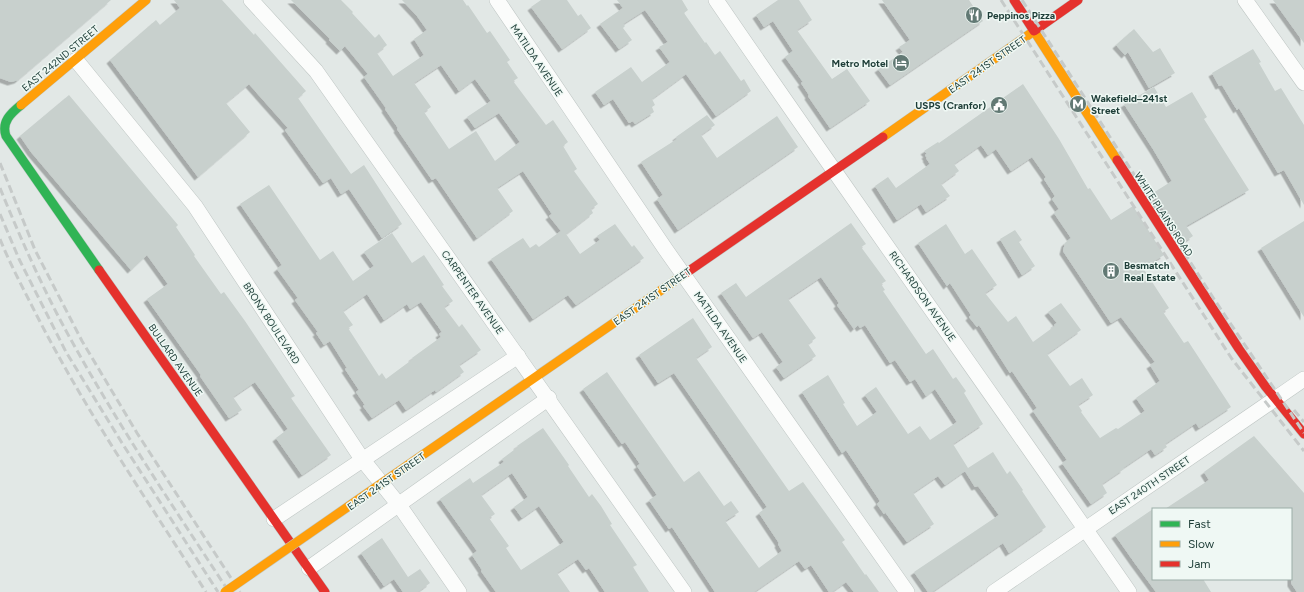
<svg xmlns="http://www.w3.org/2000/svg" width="1304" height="592" font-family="Figtree,sans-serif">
	<defs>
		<filter id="shadow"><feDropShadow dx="-3.5" dy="3.5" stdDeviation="0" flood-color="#0004"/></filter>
	</defs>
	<rect width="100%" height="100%" fill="#e2e8e6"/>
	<g fill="#c8d0cd" fill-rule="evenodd" filter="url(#shadow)">
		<polygon points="0,0 111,0 18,80 11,82 0,78"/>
		<polygon points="174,0 222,0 254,35 255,33 306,91 298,98 351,174 364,165 402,224 382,238 349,189 341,194 331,178 323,183 285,130 288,128 249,84 226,103 250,132 198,177 110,60 156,20 160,25 180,8"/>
		<path d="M 291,0 L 341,0 L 353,12 L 352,13 L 375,38 L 379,34 L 387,45 L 377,53 L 393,76 L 424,55 L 414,39 L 427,30 L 417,16 L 402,0 L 463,0 L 467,6 L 468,5 L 487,33 L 490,31 L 510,60 L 507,62 L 518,78 L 513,81 L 546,125 L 553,120 L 568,142 L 563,146 L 577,169 L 574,171 L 598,204 L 591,209 L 593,213 L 566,234 L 580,254 L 600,240 L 597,236 L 615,224 L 632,247 L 634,245 L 644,258 L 576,305 L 568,295 L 533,319 L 491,259 L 523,238 L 530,248 L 536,244 L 539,247 L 561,231 L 549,216 L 552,214 L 523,171 L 497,188 L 513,211 L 477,238 L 436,178 L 432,180 L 397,129 L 398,128 L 385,109 L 386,108 L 364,77 L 368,74 L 345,46 L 340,51 L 329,40 L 330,39 ZM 441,65 L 459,91 L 475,79 L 491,101 L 467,117 L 475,128 L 499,113 L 520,142 L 495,161 L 476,131 L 449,149 L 424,112 L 431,107 L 414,83 Z"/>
		<polygon points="541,0 567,0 578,16 581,14 591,28 562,49 531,7"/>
		<polygon points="617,0 682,0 688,10 684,13 705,43 706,42 715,55 720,51 741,81 744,79 751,91 716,116 686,74 652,99 655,105 652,107 654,112 635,124 633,121 629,123 613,99 604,105 595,92 631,67 642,82 670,62 659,47 668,42 645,10 623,24 625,26 623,28 632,40 619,49 600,24 623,8"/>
		<polygon points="778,0 799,0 812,20 797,30 832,79 847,69 870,101 830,128 808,96 809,95 801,83 803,82 785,57 793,51 773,21 764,27 756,15"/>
		<polygon points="882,0 969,0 983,21 890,85 878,69 903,52 899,47 910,40"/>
		<polygon points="1273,0 1304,0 1304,43"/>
		<polygon points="1134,29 1153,52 1160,48 1175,73 1149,88 1128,52 1125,55 1116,45"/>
		<polygon points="1253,49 1261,62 1259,63 1275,91 1281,88 1304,125 1304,205 1284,170 1278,173 1239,108 1237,110 1222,85 1219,86 1212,73"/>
		<polygon points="1023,84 1059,139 1088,189 1090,188 1111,220 1133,206 1164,255 1143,268 1169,308 1163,312 1184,343 1188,341 1231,407 1199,428 1196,423 1165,444 1167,447 1155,455 1151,449 1123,468 1124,469 1102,484 1107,493 1091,504 1062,463 1067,460 1033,411 1037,408 1029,396 1012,371 1010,373 979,325 977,327 969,317 971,315 950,283 947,286 918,243 946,224 965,254 972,249 997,285 985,293 1008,322 1016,316 1033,342 1055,326 1054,325 1057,323 1048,312 1061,303 1081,330 1047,354 1070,386 1082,378 1093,395 1078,405 1082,411 1081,412 1100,438 1116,428 1118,429 1145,411 1136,398 1160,381 1150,365 1155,362 1121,317 1111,323 1063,251 1065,243 1071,238 1054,213 1059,209 1052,199 1055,196 1044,179 1046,177 1032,157 1011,171 996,149 988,155 981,145 954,164 959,171 941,184 950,196 926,212 921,204 897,220 875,186 888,177 896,188 930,164 926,158 927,158 925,155 927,154 924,151 938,142 939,143"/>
		<polygon points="1154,87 1166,107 1192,92 1207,117 1204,119 1249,190 1186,226 1193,236 1184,242 1153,193 1172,181 1153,149 1124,104"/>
		<polygon points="69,95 178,225 176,227 195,255 194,256 221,294 224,292 245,321 295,396 291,398 331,455 302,475 276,438 288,429 255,382 233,397 242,410 229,418 200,376 201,375 147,299 168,284 147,255 131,270 31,152 20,136"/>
		<polygon points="707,115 715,125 701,135 717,158 777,116 798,147 678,230 657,199 663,195 641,162 677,139 676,137"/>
		<path d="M 269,185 L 320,260 L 333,251 L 353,281 L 374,266 L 364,252 L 392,233 L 412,263 L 424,255 L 444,285 L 442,286 L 453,301 L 444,307 L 459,327 L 462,324 L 481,350 L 459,365 L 464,372 L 436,392 L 435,390 L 406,410 L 399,400 L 372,418 L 363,406 L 365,405 L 356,392 L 359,390 L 345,369 L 347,368 L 330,341 L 324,345 L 316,333 L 318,332 L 295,300 L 298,298 L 277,269 L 282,265 L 240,204 ZM 367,294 L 384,320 L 407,304 L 410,309 L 421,302 L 442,332 L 439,334 L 441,337 L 412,358 L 413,359 L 386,379 L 382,373 L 379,376 L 348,328 L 353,325 L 343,311 Z"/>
		<polygon points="1304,221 1304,317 1261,248"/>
		<polygon points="851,223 866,244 861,247 886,281 881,284 885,290 883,291 926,354 933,349 953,379 956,377 966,391 964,393 983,424 953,444 968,468 993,452 1007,474 1010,471 1023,490 1022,491 1046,527 1009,553 1003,543 932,592 928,592 914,572 999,515 978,486 975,487 965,471 945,485 938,476 913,493 934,524 907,542 885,512 884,514 877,504 880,501 846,450 842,453 802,392 828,375 845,403 843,404 857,426 877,412 865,395 876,387 908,434 920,426 930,440 957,422 935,389 926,396 915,379 910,382 895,360 890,363 865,325 860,328 858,325 854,329 837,305 839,303 821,277 788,299 816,338 808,344 816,356 784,378 776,367 783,362 762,332 753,338 721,293 736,283 746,297"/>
		<polygon points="1015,230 1022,240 1019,242 1035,266 1022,275 1000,239"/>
		<polygon points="693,318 712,347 696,358 789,491 803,482 845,540 842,542 865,575 866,574 879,592 854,592 846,582 832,592 829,592 811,565 805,569 799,561 754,592 715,592 672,527 669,529 649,500 657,495 637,466 640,464 625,442 622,444 583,389 607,372 684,482 699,471 724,506 731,501 739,512 725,521 759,568 782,551 778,544 779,543 759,513 767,507 674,373 658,383 639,355"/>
		<path d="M 543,428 L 569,465 L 568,466 L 589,497 L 592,494 L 601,506 L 612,524 L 610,525 L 637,565 L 633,567 L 649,592 L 605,592 L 589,568 L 586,570 L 578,559 L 557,573 L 570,592 L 496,592 L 481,571 L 482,570 L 472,555 L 477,551 L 440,499 L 470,478 L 473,483 L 504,462 L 502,459 L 518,447 L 517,446 ZM 512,473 L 528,497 L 514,507 L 522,518 L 539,506 L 564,542 L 521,570 L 506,548 L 509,546 L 489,518 L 495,514 L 481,495 Z"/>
		<polygon points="1254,436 1304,493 1304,592 1297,592 1291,583 1291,509 1165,509 1209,480 1204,472"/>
		<polygon points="1153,509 1153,579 1203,579 1211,592 1156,592 1134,562 1115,535"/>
		<polygon points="382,538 408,577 420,569 430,583 418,592 403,592 394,579 384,586 361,553"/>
	</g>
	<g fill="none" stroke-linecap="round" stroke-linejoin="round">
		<g stroke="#bec5c3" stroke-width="16">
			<g id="street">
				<polyline points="251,0 316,71 684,592"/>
				<polyline points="497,0 666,250 907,592"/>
				<path d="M 716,0 C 852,199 992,394 1129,592"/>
				<polyline points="1245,0 1304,83"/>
				<polyline points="76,60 195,206 362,459 399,505 459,592"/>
				<polyline points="274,519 518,356"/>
				<polyline points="309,568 549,398"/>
				<polyline points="994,592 1304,379"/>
			</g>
		</g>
		<g stroke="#bdc6c3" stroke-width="10">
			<path id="fast" d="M 21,105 C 11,113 1,122 6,136 L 99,270"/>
		</g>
		<g stroke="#bdc6c3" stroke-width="10">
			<g id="slow">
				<polyline points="21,105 146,0"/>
				<polyline points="883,137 1034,31 1117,160"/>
				<polyline points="408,465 686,273"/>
			</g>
		</g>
		<g stroke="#bdc6c3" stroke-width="10">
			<g id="jam">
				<polyline points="1014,0 1034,31 1078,0"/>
				<polyline points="1117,160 1239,349 1265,386 1304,434"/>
				<polyline points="99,270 325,592"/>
				<polyline points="686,273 883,137"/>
			</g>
		</g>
		<use href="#street" stroke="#fbfcfb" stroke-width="15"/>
		<use href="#fast" stroke="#30b455" stroke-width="9"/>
		<use href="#slow" stroke="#ff9f0a" stroke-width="9"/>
		<use href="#jam" stroke="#e5322d" stroke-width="9"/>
		<g stroke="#c6cac9" stroke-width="3" stroke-dasharray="8 4" stroke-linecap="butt">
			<polyline points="1001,0 1232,359 1304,451"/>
			<polyline points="1022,0 1214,299 1304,433"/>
			<polyline points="0,163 35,250 82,341 137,433 240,592"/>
			<path d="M 0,188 C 22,242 46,296 75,347 C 122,431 176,511 229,592"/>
			<polyline points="0,214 19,259 66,352 122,443 218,592"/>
			<path d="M 0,239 C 10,264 23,288 35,312 C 85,410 147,500 206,592"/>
			<polyline points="1294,410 1304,422"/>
		</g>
		<g stroke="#bdc6c3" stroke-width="10" stroke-linecap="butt">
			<polyline id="slow-bridge" points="225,592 408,465"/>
		</g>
		<use href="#slow-bridge" stroke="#ff9f0a" stroke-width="9"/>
	</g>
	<defs>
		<g id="restaurant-disc" transform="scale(0.9)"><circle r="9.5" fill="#627974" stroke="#eff8f4"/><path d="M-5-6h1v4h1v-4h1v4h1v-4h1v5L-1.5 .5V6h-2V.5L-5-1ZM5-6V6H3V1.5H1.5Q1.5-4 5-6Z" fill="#fff"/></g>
		<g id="hotel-disc" transform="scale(0.9)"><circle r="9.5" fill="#627974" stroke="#eff8f4"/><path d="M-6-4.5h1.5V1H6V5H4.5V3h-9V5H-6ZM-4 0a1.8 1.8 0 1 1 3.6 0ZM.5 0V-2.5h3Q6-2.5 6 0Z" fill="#fff"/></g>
		<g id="metro-disc" transform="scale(0.9)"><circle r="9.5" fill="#627974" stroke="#eff8f4"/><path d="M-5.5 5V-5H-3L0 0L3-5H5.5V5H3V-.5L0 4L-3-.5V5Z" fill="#fff"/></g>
		<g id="civic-disc" transform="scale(0.9)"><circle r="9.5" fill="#627974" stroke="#eff8f4"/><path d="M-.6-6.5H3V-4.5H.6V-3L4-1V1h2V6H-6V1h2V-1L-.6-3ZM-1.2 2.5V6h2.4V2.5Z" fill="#fff"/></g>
		<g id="building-disc" transform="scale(0.9)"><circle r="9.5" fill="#627974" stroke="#eff8f4"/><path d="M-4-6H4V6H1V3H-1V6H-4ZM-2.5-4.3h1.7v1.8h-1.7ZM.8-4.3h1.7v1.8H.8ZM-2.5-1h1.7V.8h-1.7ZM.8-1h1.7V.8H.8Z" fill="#fff"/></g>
	</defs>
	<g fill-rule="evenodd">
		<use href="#restaurant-disc" x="974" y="15"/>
		<use href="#hotel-disc" x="901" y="63"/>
		<use href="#metro-disc" x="1078" y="104"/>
		<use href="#civic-disc" x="999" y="105"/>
		<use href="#building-disc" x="1111" y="271"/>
	</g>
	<g text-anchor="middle" stroke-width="3" stroke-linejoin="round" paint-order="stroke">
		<g font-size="10" font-weight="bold" fill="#1d3d37" stroke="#eff8f4" text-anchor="start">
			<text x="987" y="19">Peppinos Pizza</text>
			<text x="888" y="67" text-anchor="end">Metro Motel</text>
			<text x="1091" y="102">Wakefield–241st<tspan x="1091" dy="12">Street</tspan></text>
			<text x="986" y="109" text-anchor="end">USPS (Cranfor)</text>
			<text x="1124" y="269">Besmatch<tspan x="1124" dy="12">Real Estate</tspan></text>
		</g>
		<g font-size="10" fill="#1d3d37" stroke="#eff8f4">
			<text transform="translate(60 58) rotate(-40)" y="4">EAST 242ND STREET</text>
			<text transform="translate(537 60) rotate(56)" y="4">MATILDA AVENUE</text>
			<text transform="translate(987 64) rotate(-35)" y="4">EAST 241ST STREET</text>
			<text transform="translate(1164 214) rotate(57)" y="4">WHITE PLAINS ROAD</text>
			<text transform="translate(473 292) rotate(55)" y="4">CARPENTER AVENUE</text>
			<text transform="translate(652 296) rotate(-35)" y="4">EAST 241ST STREET</text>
			<text transform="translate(923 296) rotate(55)" y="4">RICHARDSON AVENUE</text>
			<text transform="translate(272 323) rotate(57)" y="4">BRONX BOULEVARD</text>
			<text transform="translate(721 327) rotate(55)" y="4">MATILDA AVENUE</text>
			<text transform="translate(176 360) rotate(55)" y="4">BULLARD AVENUE</text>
			<text transform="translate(386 481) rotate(-35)" y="4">EAST 241ST STREET</text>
			<text transform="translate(1149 485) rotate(-34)" y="4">EAST 240TH STREET</text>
		</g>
	</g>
	<rect x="1152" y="508" width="140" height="72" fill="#eff8f4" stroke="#9bada8"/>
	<rect x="1160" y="521" width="20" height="6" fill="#30b455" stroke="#9bada8"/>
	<text x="1188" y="528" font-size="12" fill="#1d3d37">Fast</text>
	<rect x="1160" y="541" width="20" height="6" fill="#ff9f0a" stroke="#9bada8"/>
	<text x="1188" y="548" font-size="12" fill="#1d3d37">Slow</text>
	<rect x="1160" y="561" width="20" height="6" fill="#e5322d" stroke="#9bada8"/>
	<text x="1188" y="568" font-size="12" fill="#1d3d37">Jam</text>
</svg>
